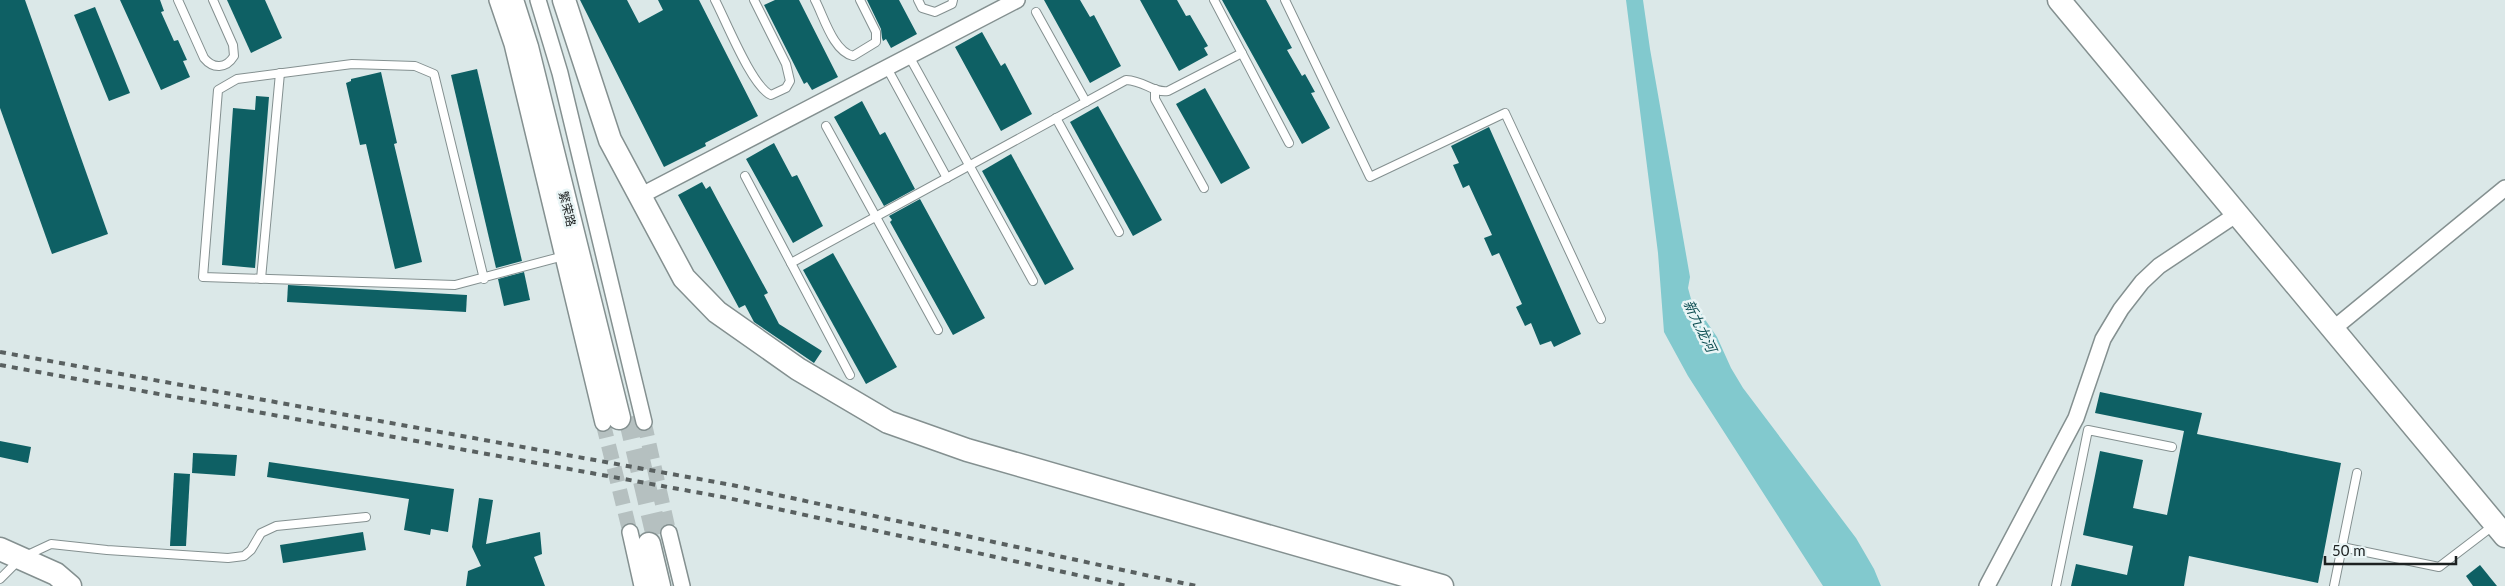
<svg xmlns="http://www.w3.org/2000/svg" width="2505" height="586" font-family="Lato,'Noto Sans SC',sans-serif">
	<rect width="100%" height="100%" fill="#dbe8e8"/>
	<polygon fill="#82c9ce" points="1626,0 1643,0 1650,49 1690,277 1688,288 1691,299 1717,337 1731,368 1743,388 1856,538 1874,569 1881,586 1823,586 1688,376 1664,332 1658,253"/>
	<g fill="#0e6064">
		<polygon points="0,0 25,0 108,234 52,254 0,108"/>
		<polygon points="120,0 160,0 164,11 161,12 174,41 178,40 187,60 183,61 190,77 161,90"/>
		<polygon points="227,0 265,0 282,38 251,53"/>
		<polygon points="580,0 627,0 639,23 663,10 658,0 699,0 758,116 705,143 706,146 664,167"/>
		<polygon points="775,0 799,0 838,77 812,90 807,82 804,84 764,5"/>
		<polygon points="867,0 899,0 917,34 891,48 886,39 883,41 882,38 881,29"/>
		<polygon points="1044,0 1080,0 1090,17 1094,15 1121,66 1090,83"/>
		<polygon points="1140,0 1177,0 1186,16 1190,15 1208,46 1204,48 1208,55 1179,71"/>
		<polygon points="1222,0 1266,0 1292,48 1287,50 1302,76 1305,74 1315,92 1311,93 1330,128 1302,144"/>
		<polygon points="95,7 130,93 109,101 74,15"/>
		<polygon points="982,32 1001,66 1005,63 1032,114 1001,131 955,47"/>
		<polygon points="477,69 522,261 496,268 451,75"/>
		<polygon points="381,72 397,143 394,144 422,262 395,269 366,144 360,145 346,83 351,81 351,79"/>
		<polygon points="1205,88 1250,168 1221,184 1176,104"/>
		<polygon points="256,96 269,97 255,268 222,265 233,108 255,110"/>
		<polygon points="862,101 880,135 885,132 915,189 884,206 834,117"/>
		<polygon points="1098,106 1162,220 1133,236 1070,122"/>
		<polygon points="1489,127 1581,334 1554,347 1551,341 1540,345 1531,323 1525,326 1516,307 1522,304 1499,253 1492,256 1484,238 1492,235 1469,185 1463,188 1453,165 1459,163 1451,146"/>
		<polygon points="774,143 792,177 797,175 823,226 793,243 746,159"/>
		<polygon points="1011,154 1074,269 1045,285 982,171"/>
		<polygon points="702,182 706,189 710,186 718,201 768,293 764,295 779,324 822,351 814,363 754,322 745,305 739,308 678,195"/>
		<polygon points="920,199 985,318 953,335 890,222 892,220 889,216"/>
		<polygon points="833,253 897,367 866,384 803,270"/>
		<polygon points="524,272 530,300 504,306 498,279"/>
		<polygon points="288,285 467,295 466,312 287,302"/>
		<polygon points="2100,392 2202,413 2197,434 2341,463 2318,583 2189,556 2184,586 2071,586 2076,564 2127,575 2133,546 2083,535 2100,451 2143,460 2133,508 2167,515 2184,431 2095,413"/>
		<polygon points="0,441 31,447 28,463 0,457"/>
		<polygon points="193,453 237,455 235,476 192,473"/>
		<polygon points="269,462 454,489 448,532 431,529 430,535 404,530 409,499 267,477"/>
		<polygon points="174,473 190,474 186,546 170,546"/>
		<polygon points="479,498 493,500 486,544 540,532 542,554 534,557 545,586 466,586 468,571 481,566 472,547"/>
		<polygon points="363,532 366,550 283,563 280,545"/>
		<polygon points="2480,565 2497,586 2473,586 2466,576"/>
	</g>
	<g fill="none" stroke-linecap="round" stroke-linejoin="round">
		<g stroke="#b5c0c0" stroke-width="15" stroke-dasharray="15 8" stroke-linecap="butt">
			<polyline points="644,422 669,533"/>
			<polyline points="603,423 630,532"/>
		</g>
		<polyline stroke="#b5c0c0" stroke-width="22" stroke-dasharray="22 11" stroke-linecap="butt" points="629,417 659,545"/>
		<g stroke="#849090" stroke-width="10">
			<g id="lane">
				<path d="M 178,0 L 204,58 C 213,69 226,69 234,56 L 233,45 L 213,0"/>
				<path d="M 715,0 C 726,21 752,87 771,95 L 786,88 L 790,81 L 786,64 L 754,0"/>
				<path d="M 815,0 C 824,17 833,51 853,56 L 876,42 L 876,32 L 860,0"/>
				<polyline points="918,0 922,8 935,12 952,4 953,0"/>
				<polyline points="1214,0 1289,143"/>
				<polyline points="1285,0 1370,177 1505,113 1601,319"/>
				<polyline points="1036,12 1086,102"/>
				<polyline points="909,56 1033,281"/>
				<polyline points="887,68 947,178"/>
				<polyline points="1155,89 1155,99 1204,188"/>
				<polyline points="1056,118 1119,232"/>
				<polyline points="826,126 938,330"/>
				<polyline points="745,176 850,375"/>
				<path d="M 791,263 L 1126,80 C 1145,81 1153,93 1168,91 L 1242,53"/>
				<polyline points="261,279 280,73"/>
				<polyline points="484,279 434,74 415,66 352,64 237,79 218,90 203,277 455,285 564,256"/>
				<polyline points="2342,547 2439,567 2494,525"/>
				<polyline points="0,579 21,558 51,544 107,550 228,558 244,556 251,550 261,533 276,526 366,517"/>
				<polyline points="2056,586 2088,430 2172,447"/>
				<polyline points="2334,586 2357,473"/>
			</g>
		</g>
		<g stroke="#849090" stroke-width="18">
			<g id="street">
				<polyline points="497,0 512,44 603,423"/>
				<polyline points="538,0 560,73 644,422"/>
				<polyline points="640,196 1017,0"/>
				<polyline points="2333,329 2505,188"/>
				<polyline points="630,532 642,586"/>
				<polyline points="669,533 682,586"/>
				<polyline points="1987,586 2076,418 2103,339 2121,309 2142,282 2159,266 2237,214"/>
			</g>
		</g>
		<g stroke="#849090" stroke-width="25">
			<g id="secondary">
				<polyline points="512,0 527,47 619,418"/>
				<polyline points="564,0 610,140 684,278 717,312 798,369 888,422 967,450 1442,586"/>
				<polyline points="2059,0 2505,536"/>
				<polyline points="649,544 659,586"/>
				<polyline points="0,549 56,574 70,586"/>
			</g>
		</g>
		<use href="#lane" stroke="#fff" stroke-width="8"/>
		<use href="#street" stroke="#fff" stroke-width="15"/>
		<use href="#secondary" stroke="#fff" stroke-width="22"/>
		<g stroke="#596060" stroke-width="4" stroke-dasharray="6 6" stroke-linecap="butt">
			<polyline points="0,352 732,485 1196,586"/>
			<polyline points="0,365 728,498 1127,586"/>
		</g>
	</g>
	<g text-anchor="middle" stroke-width="5" stroke-linejoin="round" paint-order="stroke">
		<g font-size="12" fill="#1d2121" stroke="#e9f5f6">
			<text transform="translate(567 209) rotate(76)" y="4">繁荣路</text>
		</g>
		<g font-size="14" font-style="italic" fill="#0d4e52" stroke="#e9f5f6">
			<text transform="translate(1700 326) rotate(64)" y="5">新九龙河</text>
		</g>
	</g>
	<path d="M2325 556v8h131v-8" fill="none" stroke="#1d2121" stroke-width="2.5"/>
	<text x="2332" y="556" font-size="15" fill="#1d2121" stroke="#e9f5f6" stroke-width="4" paint-order="stroke">50 m</text>
</svg>
